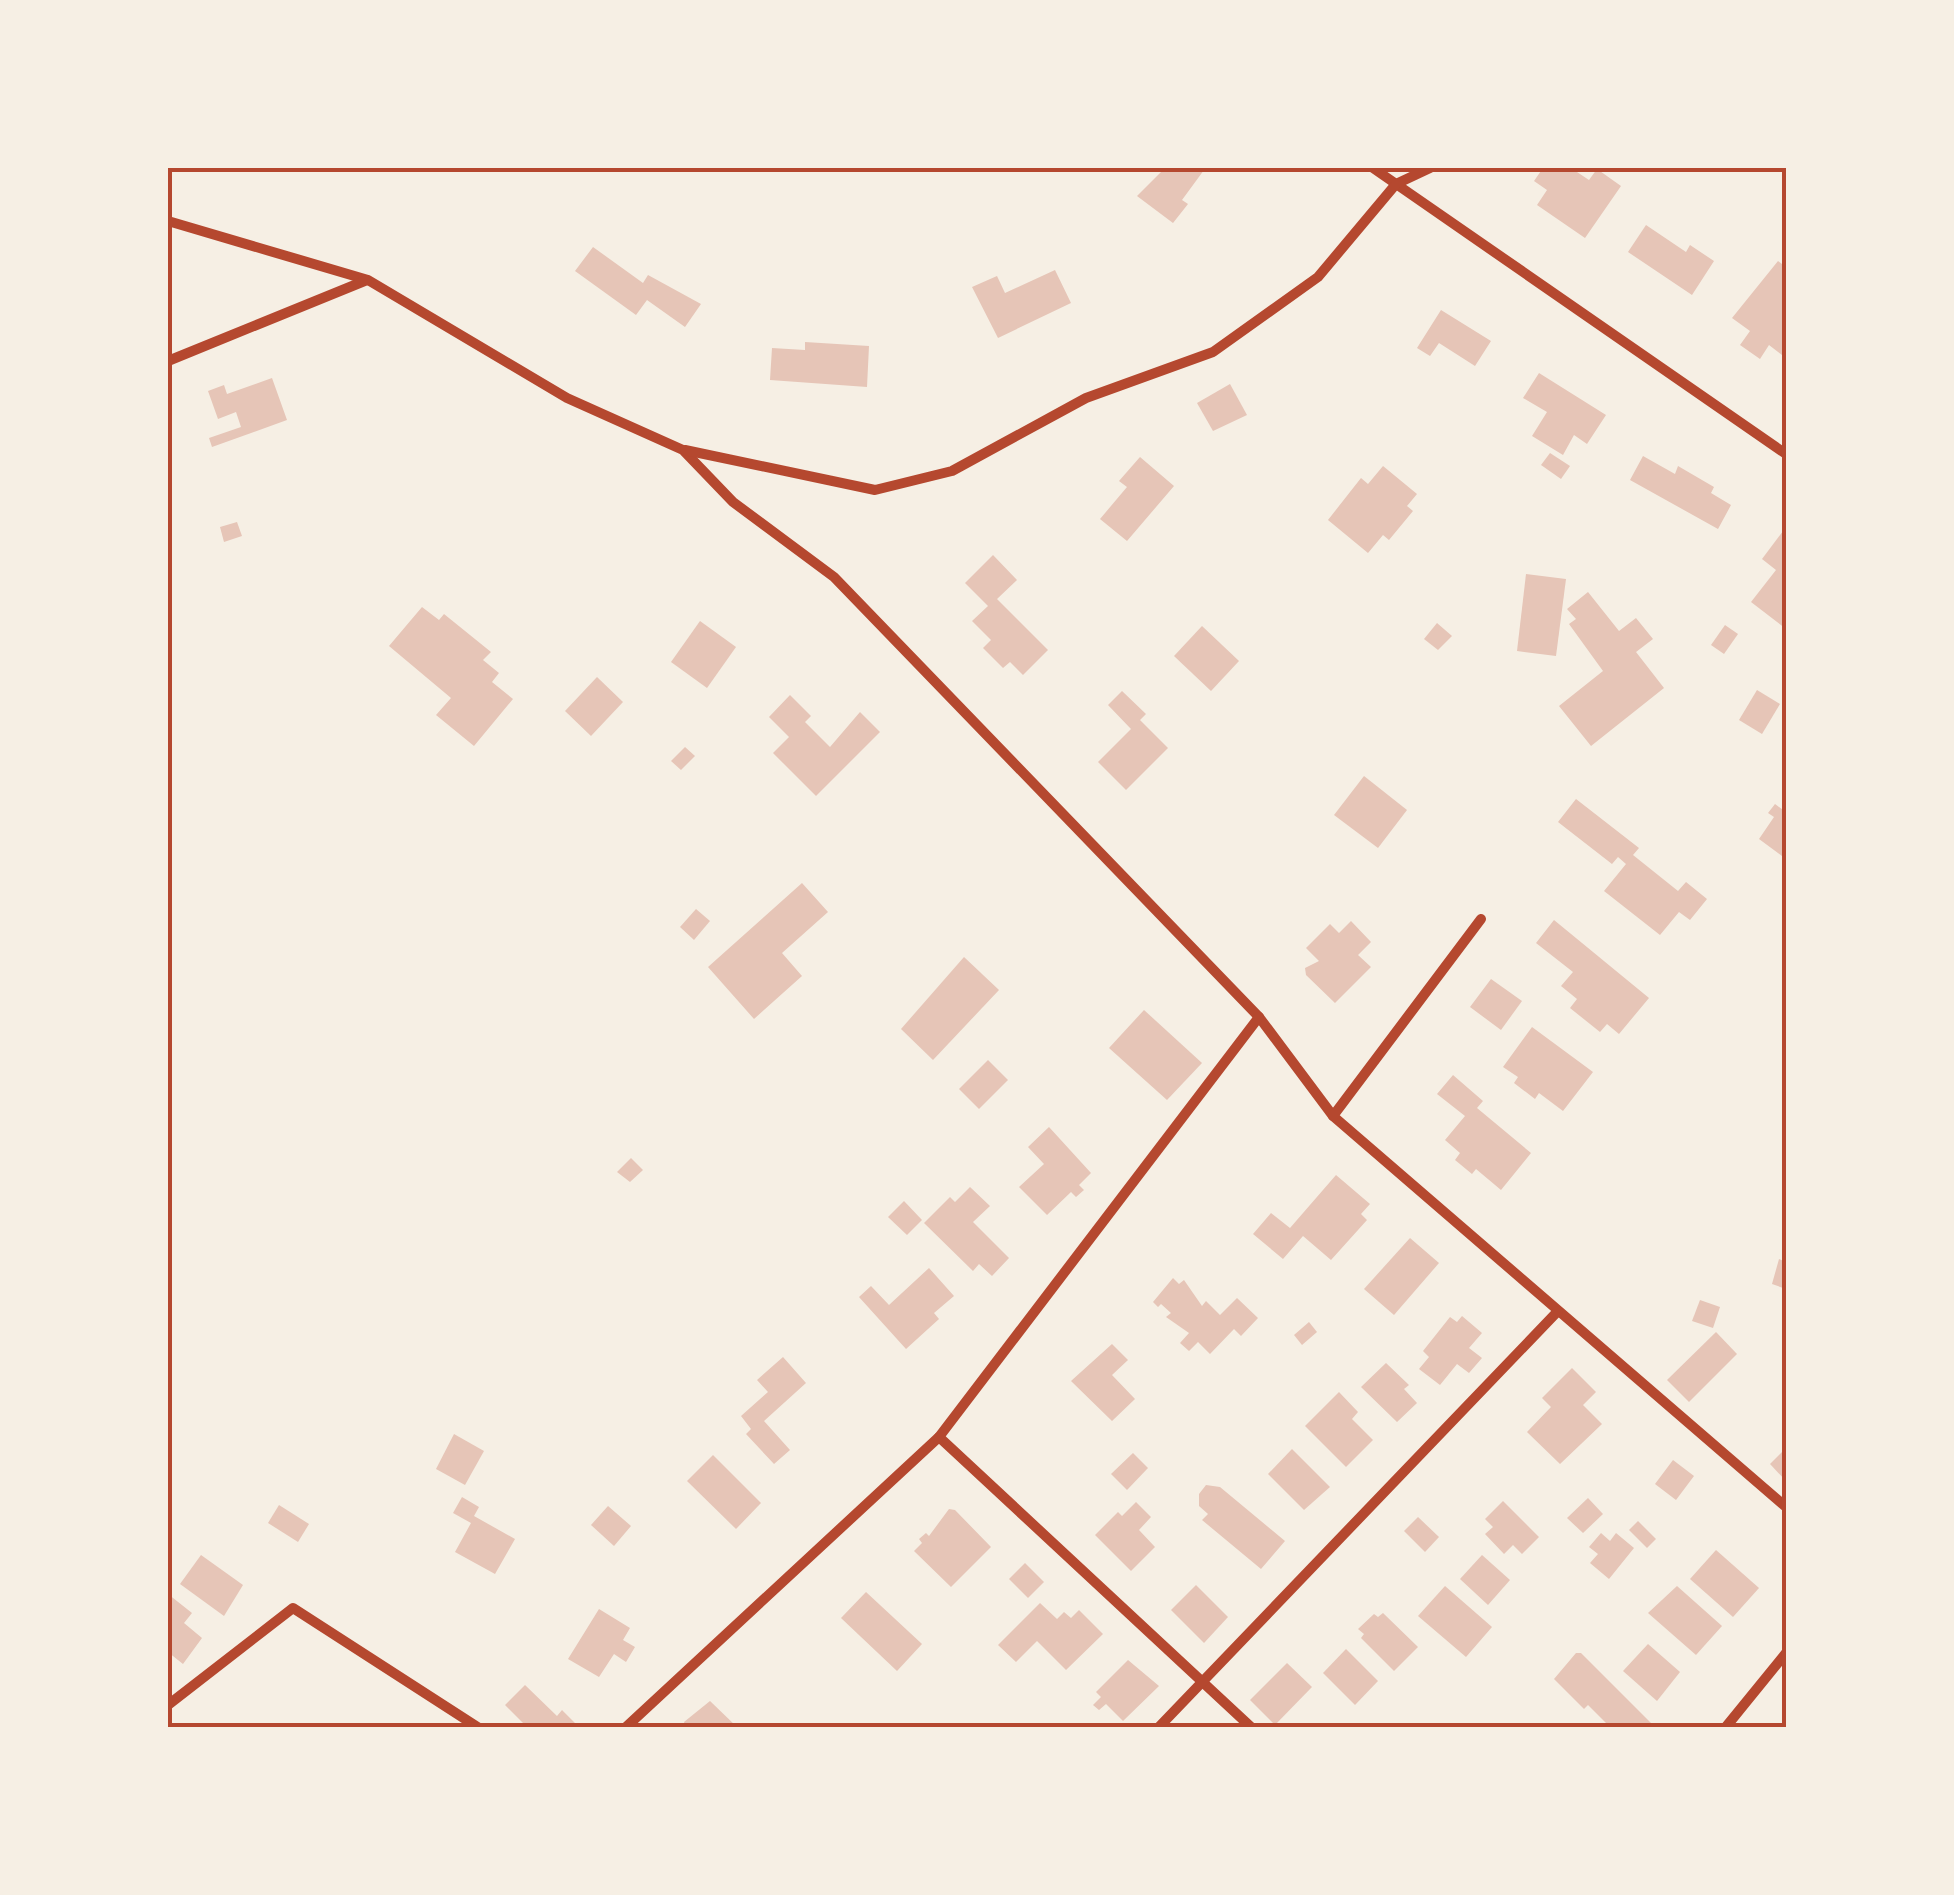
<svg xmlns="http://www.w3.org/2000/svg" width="1954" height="1895" font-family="Mulish,sans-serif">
	<rect width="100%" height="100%" fill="#f6efe4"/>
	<g fill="#e6c5b7">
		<polygon points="1165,168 1204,170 1182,200 1188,204 1173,223 1137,196"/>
		<polygon points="1543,168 1571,168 1589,180 1597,169 1621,186 1585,238 1537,205 1547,190 1534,181"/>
		<polygon points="1646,225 1686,252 1690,245 1714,261 1692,295 1628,252"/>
		<polygon points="593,247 643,283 648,275 701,304 685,327 647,300 636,315 575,271"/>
		<polygon points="1778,261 1786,267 1786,358 1769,345 1760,359 1740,345 1750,331 1732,318"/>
		<polygon points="1055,270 1071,303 998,338 972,287 997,276 1005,293"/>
		<polygon points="1441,310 1491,341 1475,366 1439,343 1430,356 1417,348"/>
		<polygon points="805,342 869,346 867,387 770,380 772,348 805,350"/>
		<polygon points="1539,373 1606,415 1587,444 1574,435 1563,455 1532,436 1547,412 1523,398"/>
		<polygon points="272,378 287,420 212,447 209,438 241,427 236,412 218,419 208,391 224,385 227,394"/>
		<polygon points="1230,384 1247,415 1213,431 1197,403"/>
		<polygon points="1550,453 1570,466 1561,479 1541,465"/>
		<polygon points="1643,456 1675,474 1678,466 1714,487 1711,493 1731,505 1718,529 1630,480"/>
		<polygon points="1140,457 1174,486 1127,541 1100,519 1127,487 1119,481"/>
		<polygon points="1383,466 1417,494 1407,506 1413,511 1389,540 1383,535 1368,553 1328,520 1361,478 1368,484"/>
		<polygon points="237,522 242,536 224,542 220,527"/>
		<polygon points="1786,527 1786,629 1751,602 1776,570 1762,559"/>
		<polygon points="993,555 1017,580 997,599 1048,650 1023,675 1010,662 1003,668 983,648 991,640 972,621 988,606 965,583"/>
		<polygon points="1526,574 1566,579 1556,656 1517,651"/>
		<polygon points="1588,592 1619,631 1636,618 1653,639 1636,652 1664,688 1591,746 1559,706 1603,671 1569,624 1576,619 1567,609"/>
		<polygon points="422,607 439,620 444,614 491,652 483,660 499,673 492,682 513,699 474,746 436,715 451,698 389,646"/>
		<polygon points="700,621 736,647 707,688 671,662"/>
		<polygon points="1437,623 1452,636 1438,650 1424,639"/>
		<polygon points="1725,625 1738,634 1724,654 1711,645"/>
		<polygon points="1202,626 1239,661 1211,691 1174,656"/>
		<polygon points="597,677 623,702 591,736 565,711"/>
		<polygon points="1757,690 1780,704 1762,734 1739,720"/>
		<polygon points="1122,691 1146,714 1140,720 1168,748 1126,790 1098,762 1131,729 1108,705"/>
		<polygon points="790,695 811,716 805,722 830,747 860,712 880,732 816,796 773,753 789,737 769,717"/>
		<polygon points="685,747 695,756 681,770 671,761"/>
		<polygon points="1364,776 1407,810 1378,848 1334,815"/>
		<polygon points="1576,799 1639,848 1633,855 1678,891 1686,882 1707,899 1690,920 1679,912 1660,935 1604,891 1626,864 1618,857 1612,864 1558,822"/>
		<polygon points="1775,804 1786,812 1786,859 1759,839 1774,817 1768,813"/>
		<polygon points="802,883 828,912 782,953 802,976 754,1019 708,967"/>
		<polygon points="696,909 710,921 694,940 680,927"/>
		<polygon points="1554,920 1649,998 1619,1034 1607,1024 1600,1032 1570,1008 1577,999 1561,986 1573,972 1536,943"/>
		<polygon points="1351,921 1371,942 1358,955 1371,967 1335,1003 1306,975 1305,968 1319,961 1306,948 1330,924 1339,933"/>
		<polygon points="964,957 999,990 933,1060 901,1029"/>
		<polygon points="1491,979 1522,1001 1501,1030 1470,1007"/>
		<polygon points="1144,1010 1202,1063 1167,1100 1109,1048"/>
		<polygon points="1532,1027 1593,1072 1563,1111 1539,1093 1535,1099 1514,1083 1518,1077 1503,1067"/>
		<polygon points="988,1060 1008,1080 979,1109 959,1089"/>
		<polygon points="1453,1075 1483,1101 1477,1108 1531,1153 1501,1190 1476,1169 1472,1174 1455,1160 1460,1153 1445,1140 1465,1116 1437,1094"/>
		<polygon points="1049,1127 1091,1173 1079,1185 1084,1190 1076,1197 1071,1192 1047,1215 1019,1187 1044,1164 1028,1147"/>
		<polygon points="631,1158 643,1170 630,1182 617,1172"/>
		<polygon points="1336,1175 1370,1204 1361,1214 1367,1220 1331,1260 1303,1236 1283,1259 1253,1234 1271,1213 1290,1228"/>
		<polygon points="970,1187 990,1206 973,1222 1009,1258 992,1276 979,1264 973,1271 924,1223 950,1197 955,1202"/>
		<polygon points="904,1201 922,1220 907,1235 888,1217"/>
		<polygon points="1410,1238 1439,1263 1394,1315 1364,1289"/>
		<polygon points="1779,1259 1786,1262 1786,1289 1772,1284"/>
		<polygon points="929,1268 954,1296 934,1313 939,1319 906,1349 859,1297 871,1286 889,1305"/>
		<polygon points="1173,1278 1179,1284 1184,1280 1202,1306 1206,1301 1220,1315 1237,1298 1258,1318 1241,1336 1234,1329 1210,1354 1198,1342 1189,1351 1180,1343 1189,1333 1166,1317 1171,1313 1161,1304 1158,1307 1153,1302"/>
		<polygon points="1700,1300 1720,1307 1713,1328 1692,1321"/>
		<polygon points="1462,1316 1482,1333 1469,1348 1482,1358 1469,1373 1457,1364 1440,1385 1419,1369 1429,1357 1423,1351 1450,1317 1457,1322"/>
		<polygon points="1309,1322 1317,1332 1302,1345 1294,1335"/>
		<polygon points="1716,1332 1737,1354 1689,1402 1667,1380"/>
		<polygon points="1112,1344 1128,1360 1112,1375 1135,1399 1112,1421 1071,1381"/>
		<polygon points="783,1357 806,1383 764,1421 790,1450 774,1464 746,1434 751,1429 741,1416 768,1392 757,1380"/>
		<polygon points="1386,1363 1409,1385 1404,1389 1417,1403 1397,1422 1361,1387"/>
		<polygon points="1572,1368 1596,1392 1583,1405 1602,1424 1560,1464 1527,1432 1551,1407 1542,1398"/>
		<polygon points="1339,1392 1358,1412 1352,1419 1373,1440 1346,1467 1305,1426"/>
		<polygon points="454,1434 484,1451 465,1485 436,1469"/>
		<polygon points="1786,1448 1786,1481 1770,1464"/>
		<polygon points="1292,1449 1330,1487 1304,1510 1268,1474"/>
		<polygon points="1133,1453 1148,1468 1127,1490 1111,1474"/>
		<polygon points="713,1455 761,1503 736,1529 687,1481"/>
		<polygon points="1673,1460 1694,1476 1676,1500 1655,1484"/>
		<polygon points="1206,1485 1220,1487 1285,1541 1261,1569 1202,1520 1208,1514 1199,1506 1199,1494"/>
		<polygon points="462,1497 479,1507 474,1516 515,1539 495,1574 455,1552 471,1523 453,1513"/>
		<polygon points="1588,1498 1603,1514 1583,1533 1567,1518"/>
		<polygon points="1503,1501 1539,1537 1522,1554 1513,1545 1504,1554 1485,1534 1493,1527 1485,1519"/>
		<polygon points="1136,1502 1151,1517 1139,1530 1155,1547 1131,1571 1095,1535 1118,1512 1122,1516"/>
		<polygon points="279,1505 309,1524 298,1542 268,1523"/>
		<polygon points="608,1506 631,1526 614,1546 591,1525"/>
		<polygon points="949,1509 955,1510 991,1547 951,1587 914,1551 922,1543 919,1539 926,1533 929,1536"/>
		<polygon points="1418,1517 1439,1537 1425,1552 1404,1531"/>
		<polygon points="1638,1521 1656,1539 1647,1548 1629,1530"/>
		<polygon points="1601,1533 1610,1541 1616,1533 1634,1548 1609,1579 1590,1563 1598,1554 1589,1547"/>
		<polygon points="1716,1550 1759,1588 1733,1617 1690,1579"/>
		<polygon points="201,1555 243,1585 224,1616 180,1584"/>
		<polygon points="1482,1555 1510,1580 1488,1605 1460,1579"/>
		<polygon points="1025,1563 1044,1582 1028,1598 1009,1579"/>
		<polygon points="1196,1585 1228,1617 1204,1643 1171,1610"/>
		<polygon points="1445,1586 1492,1627 1466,1657 1418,1616"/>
		<polygon points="1677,1586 1722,1626 1696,1655 1648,1613"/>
		<polygon points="866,1592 922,1644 897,1671 841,1618"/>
		<polygon points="168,1594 192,1613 184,1623 202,1638 183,1664 168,1652"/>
		<polygon points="1040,1603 1057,1619 1064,1612 1071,1618 1079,1610 1103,1634 1066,1670 1037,1641 1016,1662 998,1645"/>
		<polygon points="599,1609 630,1628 623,1640 635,1647 626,1662 614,1654 599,1677 568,1659"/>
		<polygon points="1383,1613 1418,1647 1394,1671 1361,1638 1364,1634 1358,1629 1374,1614 1378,1617"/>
		<polygon points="1648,1644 1680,1672 1657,1701 1623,1671"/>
		<polygon points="1346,1649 1378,1681 1355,1705 1323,1673"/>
		<polygon points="1576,1653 1581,1653 1656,1728 1611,1728 1588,1705 1584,1709 1554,1679"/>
		<polygon points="1128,1660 1159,1686 1123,1721 1106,1704 1099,1710 1093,1705 1101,1697 1096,1692"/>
		<polygon points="1287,1663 1312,1687 1275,1725 1250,1700"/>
		<polygon points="525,1685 557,1716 562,1710 575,1723 570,1728 528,1728 505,1705"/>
		<polygon points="710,1701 738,1728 686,1728 684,1722"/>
	</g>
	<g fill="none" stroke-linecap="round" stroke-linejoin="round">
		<g stroke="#b5482f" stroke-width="10">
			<polyline points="1373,168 1786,454"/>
			<polyline points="168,221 368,280 567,398 683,450 733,502 834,577 1259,1017 1333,1116 1786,1507"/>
			<polyline points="168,361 367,280"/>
			<polyline points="685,450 875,490 952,471 1086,398 1213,352 1318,277 1396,184 1430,168"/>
			<polyline points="1333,1116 1481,919"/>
			<polyline points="939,1437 1252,1728"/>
			<polyline points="168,1705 293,1608 479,1728"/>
			<polyline points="625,1728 939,1437 1259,1017"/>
			<polyline points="1158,1728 1558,1311"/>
			<polyline points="1725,1728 1786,1653"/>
		</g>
	</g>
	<rect width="1954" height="1895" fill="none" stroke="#f6efe4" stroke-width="340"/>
	<rect x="170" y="170" width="1614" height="1555" fill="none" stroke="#b5482f" stroke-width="4"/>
</svg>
